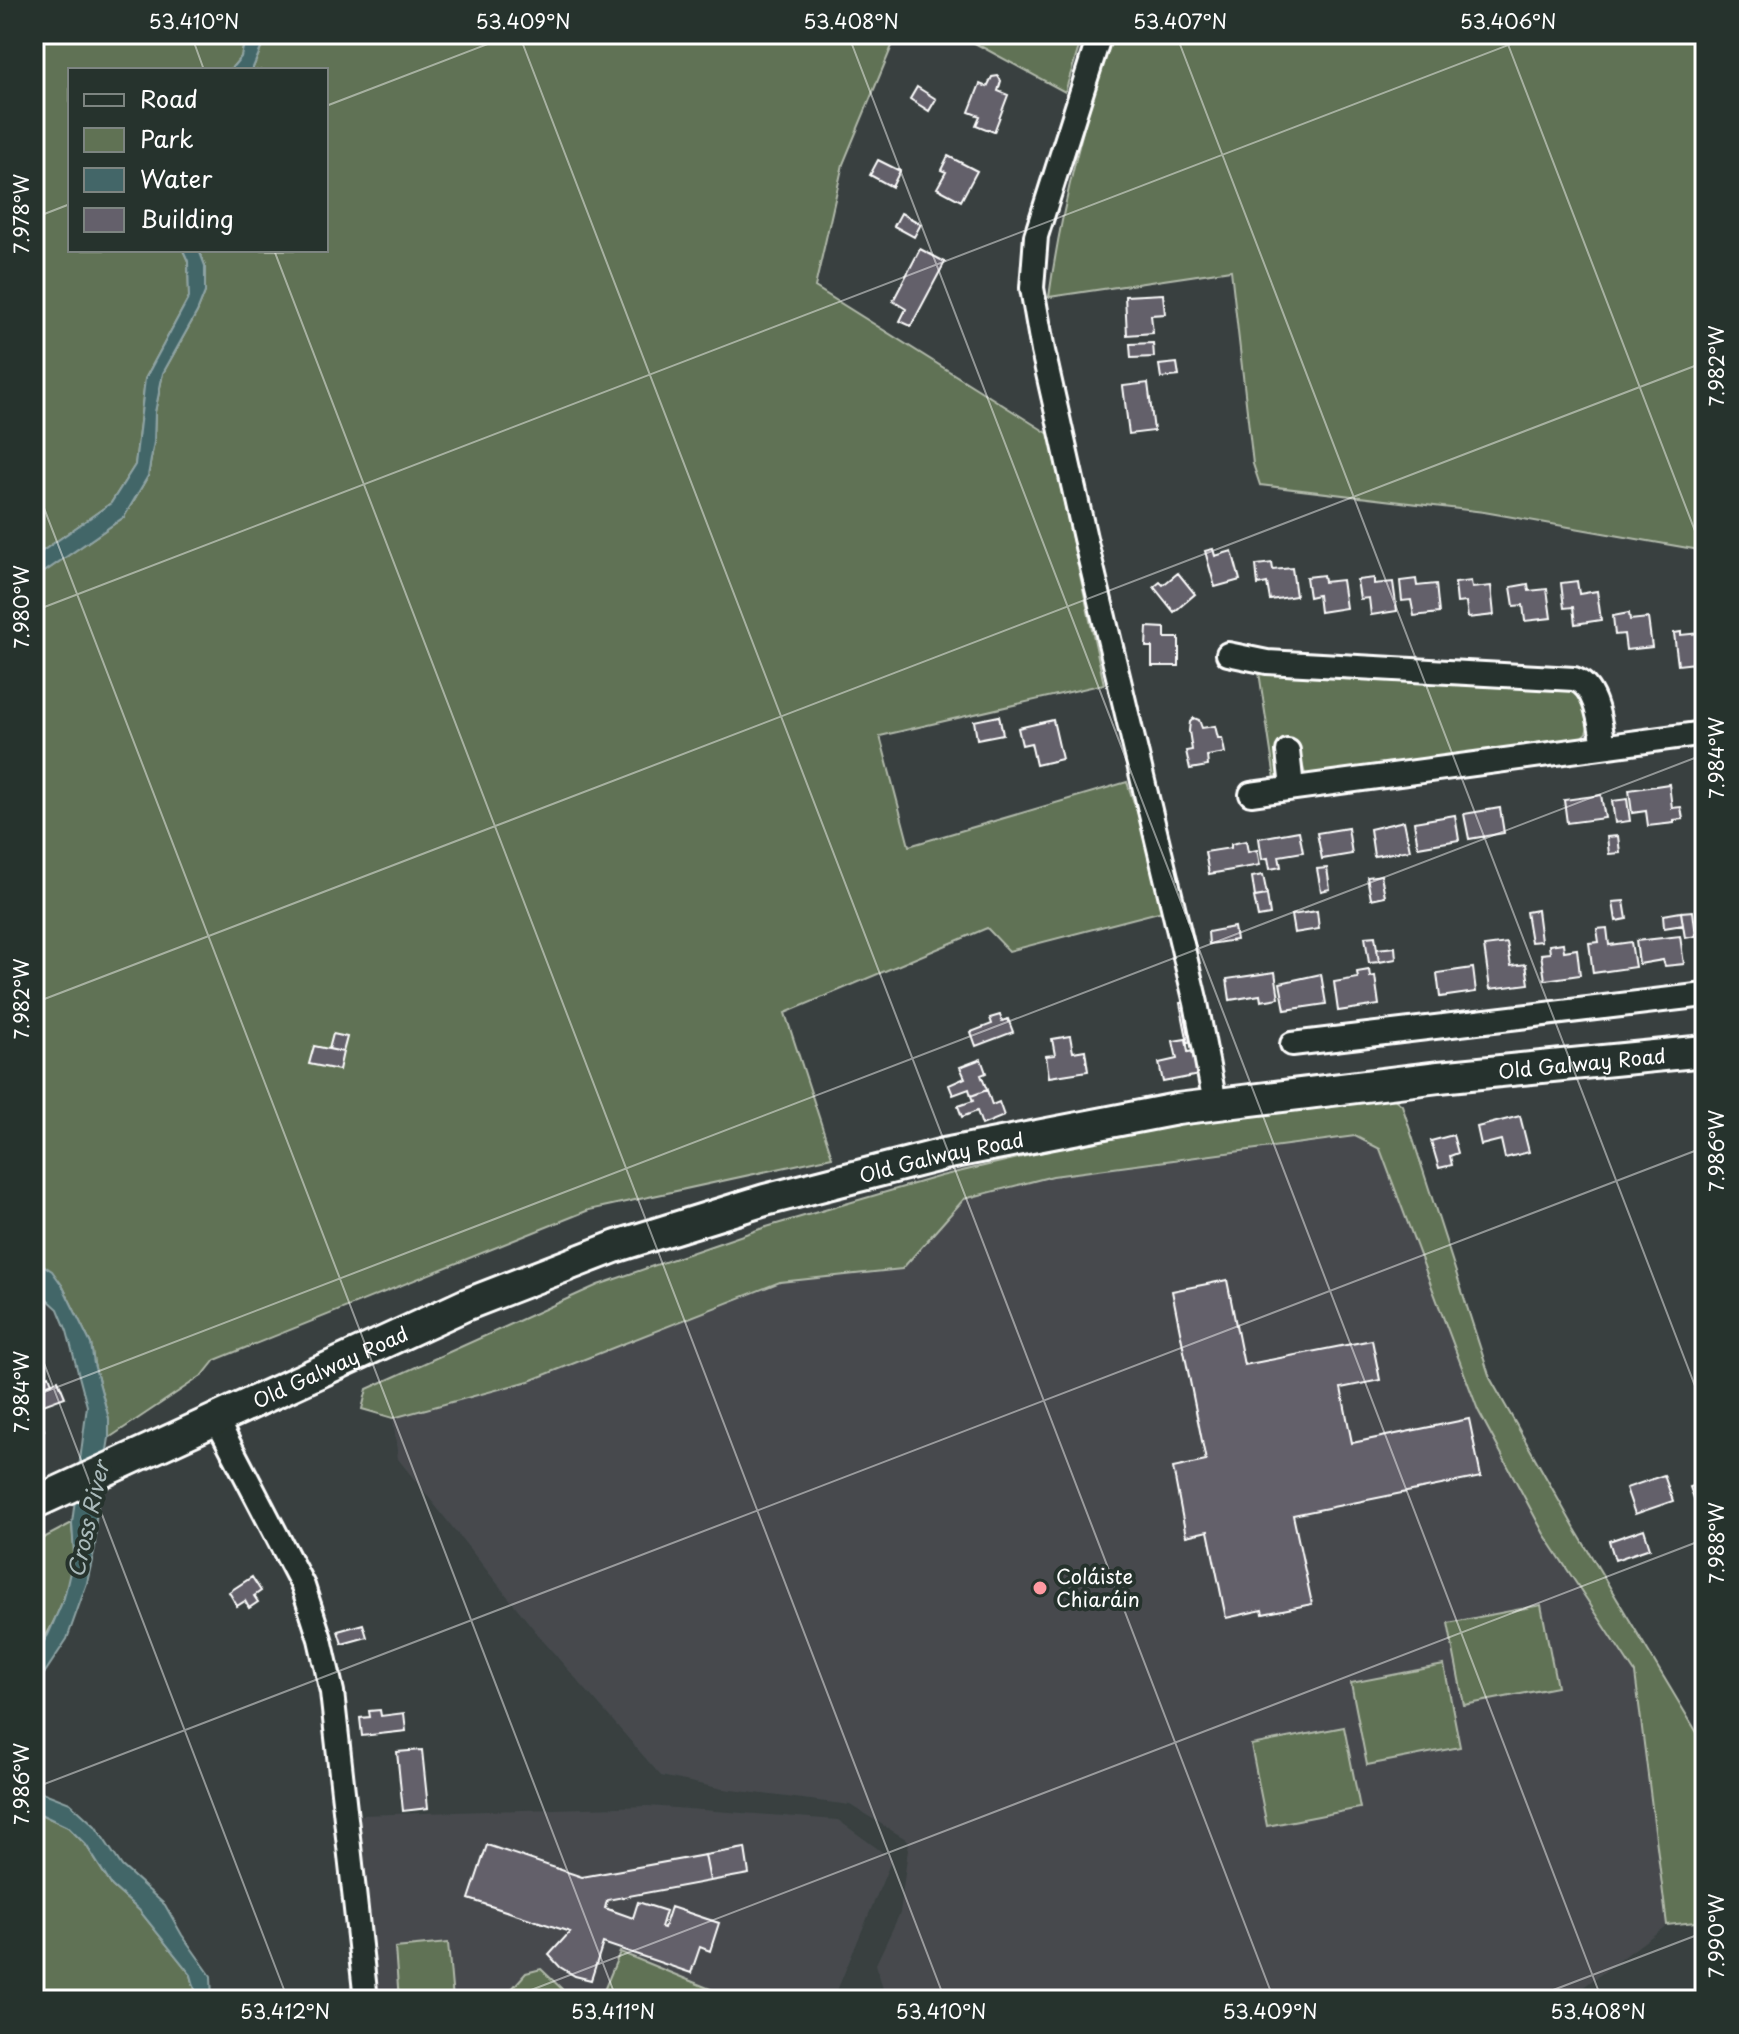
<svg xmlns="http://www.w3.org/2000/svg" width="1739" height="2034" font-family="'Playpen Sans',sans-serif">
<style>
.built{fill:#464a4d}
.green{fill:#607254;stroke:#b0b8aa;stroke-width:2}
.water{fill:#436668;stroke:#8ea3a4;stroke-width:2}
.building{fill:#64606b;stroke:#fff;stroke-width:2}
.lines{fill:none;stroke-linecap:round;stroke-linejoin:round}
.minor-casing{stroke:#fff;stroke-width:28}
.secondary-casing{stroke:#fff;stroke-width:36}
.minor{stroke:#26332d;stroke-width:22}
.secondary{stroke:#26332d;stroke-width:30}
.ticks{fill:none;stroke:#fff;stroke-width:2;stroke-opacity:0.45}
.poi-dot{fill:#ff9aa2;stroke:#26332d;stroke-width:3}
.labels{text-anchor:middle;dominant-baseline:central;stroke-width:8;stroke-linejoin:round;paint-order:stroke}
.street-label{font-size:20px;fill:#fff;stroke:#26332d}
.poi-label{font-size:20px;fill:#fff;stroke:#26332d;text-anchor:start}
.water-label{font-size:22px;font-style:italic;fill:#aababb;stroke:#26332d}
.neatline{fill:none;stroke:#fff;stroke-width:3}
.ticks-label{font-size:20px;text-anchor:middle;fill:#fff}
</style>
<rect width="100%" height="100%" fill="#394040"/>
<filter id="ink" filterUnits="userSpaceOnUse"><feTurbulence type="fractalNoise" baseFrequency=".0125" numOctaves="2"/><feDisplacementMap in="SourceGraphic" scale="16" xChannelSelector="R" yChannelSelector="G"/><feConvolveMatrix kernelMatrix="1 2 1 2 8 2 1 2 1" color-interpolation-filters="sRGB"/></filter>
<g filter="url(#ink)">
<!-- built -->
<path class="built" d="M 1355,1136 L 1380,1149 L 1478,1410 L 1544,1534 L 1635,1673 L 1667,1925 L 1566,2000 L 886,2000 L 876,1964 L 900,1913 L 909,1841 L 850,1805 L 723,1789 L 661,1776 L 544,1642 L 398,1459 L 393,1418 L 529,1381 L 780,1282 L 902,1269 L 964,1199 L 1053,1176 Z
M 648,1806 L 838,1820 L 892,1859 L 833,2000 L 377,2000 L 360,1815 Z"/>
<!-- green -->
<path class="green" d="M 34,34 L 246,34 L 241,57 L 230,70 L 70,70 L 70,250 L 183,250 L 188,261 L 189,297 L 145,379 L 135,465 L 111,503 L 34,557 Z
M 267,34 L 897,34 L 843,164 L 815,287 L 1049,434 L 1104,684 L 880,736 L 909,846 L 1127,782 L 1170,909 L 1009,951 L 987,928 L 785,1013 L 832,1157 L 589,1210 L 215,1360 L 203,1375 L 109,1438 L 109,1419 L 94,1364 L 91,1344 L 62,1285 L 34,1259 L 34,579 L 124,517 L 148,476 L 154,442 L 155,412 L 163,373 L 197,312 L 205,292 L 205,266 L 199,250 L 326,250 L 326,70 L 252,70 Z
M 958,34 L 1083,34 L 1065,92 Z
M 1111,34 L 1705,34 L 1705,551 L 1484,512 L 1260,485 L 1253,464 L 1231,270 L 1049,297 C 1061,208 1084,120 1111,34 Z
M 1259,672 L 1562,687 L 1580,691 L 1585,697 L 1589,724 L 1586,733 L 1573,745 L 1315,780 L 1305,774 L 1299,752 L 1283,753 L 1282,777 L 1275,779 Z
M 1388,1094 L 1402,1105 L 1490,1378 L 1575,1529 L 1705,1746 L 1705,1921 L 1667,1925 L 1635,1673 L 1544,1534 L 1478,1410 L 1380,1149 L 1355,1136 L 1053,1176 L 964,1199 L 902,1269 L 780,1282 L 529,1381 L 393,1418 L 362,1409 L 367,1389 L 598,1285 L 763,1228 L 941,1176 L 1116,1135 Z
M 72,1523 C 72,1533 75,1545 74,1555 C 71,1591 53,1626 34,1656 L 34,1543 Z
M 1541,1605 L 1557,1687 L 1464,1705 L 1448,1623 Z
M 1444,1665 L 1460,1747 L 1367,1765 L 1351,1683 Z
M 1344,1727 L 1360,1808 L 1267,1826 L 1251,1745 Z
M 34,1811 L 68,1827 L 86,1845 L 112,1886 L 139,1910 L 191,1975 L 198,2000 L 34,2000 Z
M 448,1943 L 453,2000 L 399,2000 L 395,1948 Z
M 620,1952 L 737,2000 L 600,2000 Z
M 541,1969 L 562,1989 L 564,2000 L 502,2000 L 526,1973 Z"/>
<!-- water -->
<path class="water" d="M 246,34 L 267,34 L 252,70 L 230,70 L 241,57 Z
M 183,250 L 199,250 L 205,266 L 205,292 L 197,312 L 163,373 L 155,412 L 154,442 L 148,476 L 124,517 L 34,579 L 34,557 L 111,503 L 135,465 L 145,379 L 189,297 L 188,261 Z
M 34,1259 L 52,1271 L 62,1285 L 91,1344 L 94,1364 L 109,1419 L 109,1438 L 96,1518 L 95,1547 L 87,1583 L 67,1639 L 34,1689 L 34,1656 L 48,1635 L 64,1598 L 74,1555 L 72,1523 L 87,1406 L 67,1331 L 58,1309 L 34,1287 Z
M 34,1789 L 70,1803 L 95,1826 L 122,1866 L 165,1905 L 182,1935 L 211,1976 L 212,2000 L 198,2000 L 191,1975 L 139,1910 L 112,1886 L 86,1845 L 68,1827 L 34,1811 Z"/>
<!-- building -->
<path class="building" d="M 998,76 L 1001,81 L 998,91 L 1008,95 L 994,132 L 976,125 L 980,116 L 969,112 L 980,84 L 987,87 L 992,77 Z
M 917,87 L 936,99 L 929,111 L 910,99 Z
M 948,156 L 977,171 L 961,201 L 937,188 L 946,172 L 941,170 Z
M 878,160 L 900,171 L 892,187 L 870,175 Z
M 901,213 L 921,224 L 914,237 L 894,226 Z
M 920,249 L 945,262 L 911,326 L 900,321 L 906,309 L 893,301 Z
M 1163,294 L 1165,314 L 1151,315 L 1153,333 L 1127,335 L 1125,296 Z
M 1153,343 L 1154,357 L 1131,358 L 1130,344 Z
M 1177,363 L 1179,376 L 1161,378 L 1159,365 Z
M 1148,383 L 1154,431 L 1129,434 L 1123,386 Z
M 1213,549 L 1215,556 L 1232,551 L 1240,580 L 1215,587 L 1205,551 Z
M 1272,563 L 1273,570 L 1292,568 L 1296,596 L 1270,600 L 1267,583 L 1258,585 L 1256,565 Z
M 1178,573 L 1195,594 L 1174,612 L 1154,587 L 1160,582 L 1163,585 Z
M 1323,575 L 1324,582 L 1342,580 L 1346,608 L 1320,612 L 1318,595 L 1309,597 L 1306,577 Z
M 1374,578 L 1374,584 L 1393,582 L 1397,611 L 1371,615 L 1369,598 L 1360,599 L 1357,580 Z
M 1416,579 L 1417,586 L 1436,584 L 1439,613 L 1414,616 L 1411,600 L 1402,601 L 1400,581 Z
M 1471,581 L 1472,588 L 1491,586 L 1494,615 L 1468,618 L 1466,602 L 1457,603 L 1455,583 Z
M 1577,581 L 1579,594 L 1597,591 L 1601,620 L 1575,624 L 1573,607 L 1564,608 L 1561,583 Z
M 1528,584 L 1529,591 L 1547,589 L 1551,618 L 1525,621 L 1523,605 L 1514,606 L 1511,587 Z
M 1629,613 L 1630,620 L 1648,618 L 1652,647 L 1626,650 L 1624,634 L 1615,635 L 1613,616 Z
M 1147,627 L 1165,628 L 1165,638 L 1179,638 L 1179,666 L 1152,666 L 1152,647 L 1146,647 Z
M 1681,632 L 1681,635 L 1700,633 L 1704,662 L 1678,665 L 1674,633 Z
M 999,716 L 1003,734 L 977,739 L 974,721 Z
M 1194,718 L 1199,720 L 1202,728 L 1215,726 L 1218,738 L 1222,738 L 1225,753 L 1207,756 L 1208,766 L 1190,769 L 1186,751 L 1192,750 L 1189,731 L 1190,722 Z
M 1053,720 L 1062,759 L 1036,765 L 1031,743 L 1022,745 L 1018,728 Z
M 1669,784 L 1672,808 L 1681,807 L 1683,819 L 1674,820 L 1674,823 L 1648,826 L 1646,811 L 1632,813 L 1629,790 Z
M 1601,795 L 1605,818 L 1567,823 L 1564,800 Z
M 1627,799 L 1630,821 L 1615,823 L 1612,801 Z
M 1500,808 L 1504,833 L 1469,839 L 1464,814 Z
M 1455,815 L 1459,840 L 1418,847 L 1414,822 Z
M 1404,821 L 1410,850 L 1374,856 L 1370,829 Z
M 1348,828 L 1352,854 L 1322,859 L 1317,833 Z
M 1299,831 L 1303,852 L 1279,856 L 1281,867 L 1270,869 L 1268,858 L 1262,859 L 1259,838 Z
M 1618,836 L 1620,853 L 1609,854 L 1607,837 Z
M 1246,841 L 1248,852 L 1257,850 L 1260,865 L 1209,874 L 1205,852 L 1231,848 L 1231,844 Z
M 1327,868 L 1330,889 L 1321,891 L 1317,869 Z
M 1263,875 L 1267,895 L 1255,897 L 1252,877 Z
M 1381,875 L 1385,896 L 1371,899 L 1367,877 Z
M 1267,895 L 1270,915 L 1258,917 L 1254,897 Z
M 1624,901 L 1627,919 L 1616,921 L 1613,902 Z
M 1537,910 L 1541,941 L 1531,942 L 1526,912 Z
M 1317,911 L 1319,929 L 1294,933 L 1291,915 Z
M 1693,911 L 1696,936 L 1685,938 L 1681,912 Z
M 1681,912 L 1683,925 L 1664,928 L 1663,915 Z
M 1234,927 L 1236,940 L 1209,944 L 1208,932 Z
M 1607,928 L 1609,945 L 1631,942 L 1635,967 L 1593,973 L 1589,943 L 1599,942 L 1597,929 Z
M 1375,936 L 1379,962 L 1369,963 L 1365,937 Z
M 1680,936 L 1684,964 L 1665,966 L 1663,960 L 1639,964 L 1636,941 Z
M 1507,943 L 1511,966 L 1526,964 L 1529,984 L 1490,989 L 1484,946 Z
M 1563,943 L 1564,951 L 1577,949 L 1580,975 L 1545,980 L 1541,954 L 1550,953 L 1549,945 Z
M 1395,947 L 1396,959 L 1379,962 L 1377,949 Z
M 1473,968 L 1476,992 L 1440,997 L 1437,973 Z
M 1369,970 L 1370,977 L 1375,976 L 1379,1005 L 1338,1011 L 1334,982 L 1358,978 L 1357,972 Z
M 1275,972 L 1279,998 L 1261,1001 L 1260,995 L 1230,1000 L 1227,979 Z
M 1321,974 L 1326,1004 L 1285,1010 L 1280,983 Z
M 1191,1001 L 1199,1041 L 1188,1043 L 1180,1003 Z
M 1000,1015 L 1002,1021 L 1008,1019 L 1013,1032 L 976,1046 L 971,1032 L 992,1024 L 990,1018 Z
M 333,1034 L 347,1037 L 343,1052 L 329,1049 Z
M 1070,1036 L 1073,1052 L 1085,1050 L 1088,1071 L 1049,1077 L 1046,1056 L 1055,1055 L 1052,1039 Z
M 1186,1039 L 1188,1052 L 1199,1050 L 1204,1074 L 1163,1082 L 1159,1063 L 1177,1059 L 1173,1041 Z
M 314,1046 L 343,1052 L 339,1070 L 309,1064 Z
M 981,1059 L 986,1073 L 981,1075 L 987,1090 L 971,1096 L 969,1089 L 953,1095 L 949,1085 L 965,1078 L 960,1067 Z
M 987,1090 L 992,1105 L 999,1102 L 1004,1116 L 982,1125 L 977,1111 L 962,1117 L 958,1106 L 973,1101 L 971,1096 Z
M 1520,1116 L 1529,1152 L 1505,1158 L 1501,1140 L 1481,1145 L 1477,1127 Z
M 1453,1135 L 1458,1153 L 1450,1156 L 1452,1165 L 1439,1168 L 1431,1141 Z
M 1227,1280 L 1244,1365 L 1372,1340 L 1380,1380 L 1341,1388 L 1352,1443 L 1469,1419 L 1481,1477 L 1293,1515 L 1312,1604 L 1263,1614 L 1262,1610 L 1226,1618 L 1208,1531 L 1186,1536 L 1173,1468 L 1206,1461 L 1172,1291 Z
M 49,1375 L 52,1383 L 34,1389 L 34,1381 Z
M 58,1380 L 65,1397 L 38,1407 L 34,1389 Z
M 34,1407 L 44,1430 L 34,1434 Z
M 1664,1475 L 1673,1501 L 1635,1514 L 1626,1488 Z
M 1705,1482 L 1705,1494 L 1694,1498 L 1690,1487 Z
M 1644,1529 L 1650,1548 L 1615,1560 L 1609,1541 Z
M 252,1577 L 261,1591 L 254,1596 L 258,1602 L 249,1608 L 245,1601 L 237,1606 L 229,1592 Z
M 363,1624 L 367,1637 L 342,1644 L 338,1631 Z
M 380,1710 L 381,1716 L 404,1713 L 406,1731 L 362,1736 L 360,1718 L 370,1717 L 369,1711 Z
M 422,1750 L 428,1808 L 403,1811 L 397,1752 Z
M 487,1845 L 582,1877 L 705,1855 L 710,1881 L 607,1900 L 605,1908 L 633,1918 L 638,1902 L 666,1911 L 661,1927 L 664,1928 L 671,1907 L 719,1923 L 710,1951 L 700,1947 L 691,1973 L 603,1943 L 591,1980 L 575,1976 L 560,1967 L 549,1955 L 570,1932 L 469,1899 Z
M 745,1848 L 749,1874 L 710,1881 L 705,1855 Z"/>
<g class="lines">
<defs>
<path id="minor" d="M 1100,34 L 1036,236 L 1032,288 L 1043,351 L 1085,538 L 1196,1003 L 1215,1103
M 1228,654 L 1267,662 L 1574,679 C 1597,686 1600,725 1604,746
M 1288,751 L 1292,788
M 1251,794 L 1705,733
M 1292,1044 L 1705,995
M 216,1419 L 303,1586 L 320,1639 L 332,1692 L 366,2000"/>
<g id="secondary">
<path id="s1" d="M 34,1503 L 465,1305 L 617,1246 L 765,1200 L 944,1154 L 1177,1109 L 1439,1077 L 1705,1051"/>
</g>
</defs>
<!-- minor casing -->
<use href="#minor" class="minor-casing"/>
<!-- secondary casing -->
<use href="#secondary" class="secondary-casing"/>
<!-- minor -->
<use href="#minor" class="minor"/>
<!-- secondary -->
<use href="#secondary" class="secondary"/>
</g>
</g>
<!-- ticks -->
<path class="ticks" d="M 191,34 L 204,70M 519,34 L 1274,2000M 848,34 L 1602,2000M 1176,34 L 1705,1412M 1504,34 L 1705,557M 326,106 L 514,34M 34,218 L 70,204M 274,250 L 945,2000M 34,482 L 617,2000M 34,611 L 1537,34M 34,1003 L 1705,362M 34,1337 L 288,2000M 34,1396 L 1705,754M 34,1788 L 1705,1147M 505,2000 L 1705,1539M 1527,2000 L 1705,1932"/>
<!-- markers -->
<circle class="poi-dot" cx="1040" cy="1588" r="8"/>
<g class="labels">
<!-- street labels -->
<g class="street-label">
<text stroke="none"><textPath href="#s1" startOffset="1622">Old Galway Road</textPath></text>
<text stroke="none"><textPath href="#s1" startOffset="974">Old Galway Road</textPath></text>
<text stroke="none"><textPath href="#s1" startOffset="326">Old Galway Road</textPath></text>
</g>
<!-- poi labels -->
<g class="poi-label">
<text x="1056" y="1576">Coláiste<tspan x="1056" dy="23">Chiaráin</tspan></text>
</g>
<!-- water labels -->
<g class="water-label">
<text transform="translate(87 1519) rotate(-77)">Cross River</text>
</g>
</g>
<!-- margin -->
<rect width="1739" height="2034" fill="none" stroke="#26332d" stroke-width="88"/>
<!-- legend -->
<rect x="68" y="68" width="260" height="184" fill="#26332d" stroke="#7d8581" stroke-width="2"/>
<rect x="84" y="94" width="40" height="12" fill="#26332d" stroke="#7d8581" stroke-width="2"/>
<text x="140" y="108" font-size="24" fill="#ffffff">Road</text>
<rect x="84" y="128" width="40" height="24" fill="#607254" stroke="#7d8581" stroke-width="2"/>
<text x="140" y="148" font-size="24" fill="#ffffff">Park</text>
<rect x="84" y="168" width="40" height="24" fill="#436668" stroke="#7d8581" stroke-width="2"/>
<text x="140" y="188" font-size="24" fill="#ffffff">Water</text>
<rect x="84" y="208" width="40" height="24" fill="#64606b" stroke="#7d8581" stroke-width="2"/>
<text x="140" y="228" font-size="24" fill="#ffffff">Building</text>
<rect x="44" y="44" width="1651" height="1946" class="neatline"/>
<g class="ticks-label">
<text x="194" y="29">53.410°N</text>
<text x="523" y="29">53.409°N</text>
<text x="851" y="29">53.408°N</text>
<text x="1180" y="29">53.407°N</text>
<text x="1508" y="29">53.406°N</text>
<text transform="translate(22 214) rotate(-90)" y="7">7.978°W</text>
<text transform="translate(1717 366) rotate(-90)" y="7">7.982°W</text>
<text transform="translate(22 607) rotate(-90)" y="7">7.980°W</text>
<text transform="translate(1717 758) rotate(-90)" y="7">7.984°W</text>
<text transform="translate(22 999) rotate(-90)" y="7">7.982°W</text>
<text transform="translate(1717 1151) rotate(-90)" y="7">7.986°W</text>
<text transform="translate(22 1392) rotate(-90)" y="7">7.984°W</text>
<text transform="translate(1717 1543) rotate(-90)" y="7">7.988°W</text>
<text transform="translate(22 1784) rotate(-90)" y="7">7.986°W</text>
<text transform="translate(1717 1936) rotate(-90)" y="7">7.990°W</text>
<text x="285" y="2019">53.412°N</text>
<text x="613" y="2019">53.411°N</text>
<text x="941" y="2019">53.410°N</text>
<text x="1270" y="2019">53.409°N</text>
<text x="1598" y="2019">53.408°N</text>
</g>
</svg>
